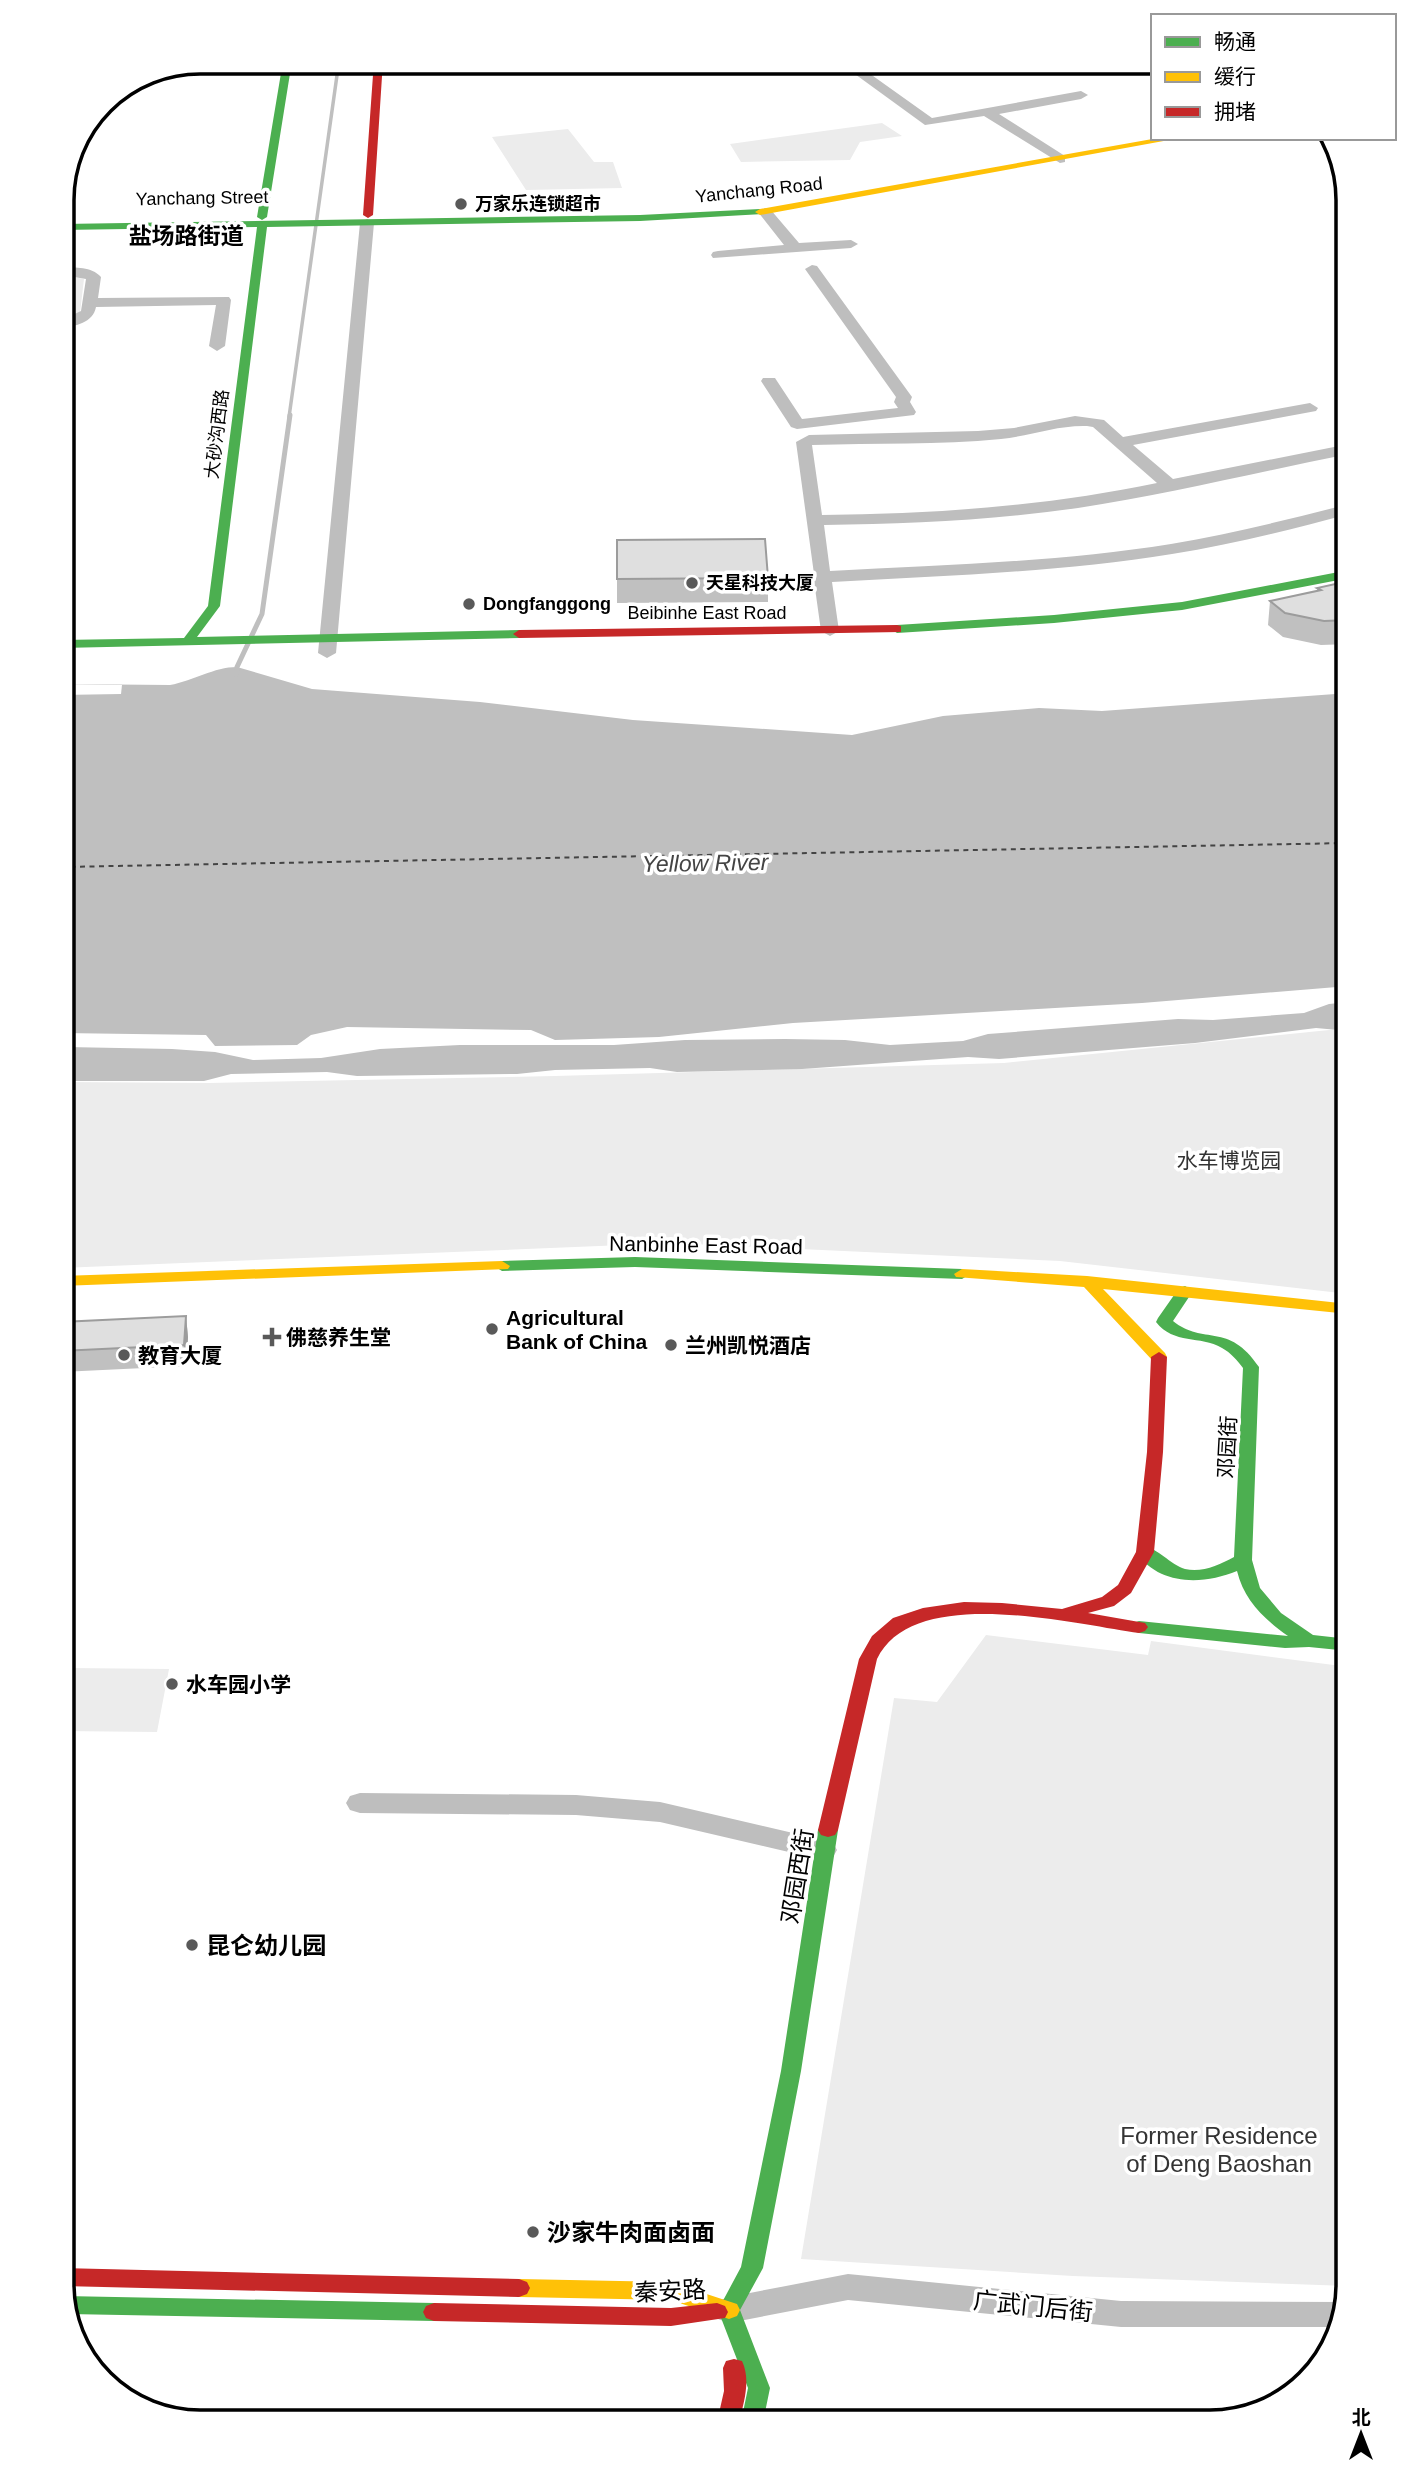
<svg xmlns="http://www.w3.org/2000/svg" width="1410" height="2483" font-family="Helvetica,'Noto Sans SC',sans-serif">
<style>
.green{fill:#ececec}
.water{fill:#bfbfbf}
.pier{fill:#fff}
.lines{fill:none;stroke-linecap:round;stroke-linejoin:round}
.stream-far1{stroke:#bfbfbf;stroke-width:3.5}
.stream{stroke:#bfbfbf;stroke-width:5}
.ferry{stroke:#444;stroke-width:2;stroke-dasharray:5 4.5;stroke-linecap:butt}
.street{fill:#bebebe;fill-rule:evenodd}
.fast{fill:#4caf50;fill-rule:evenodd}
.slow{fill:#ffc107;fill-rule:evenodd}
.jam{fill:#c62828;fill-rule:evenodd}
.wall{fill:#c0c0c0}
.shaded-wall{fill:#9c9c9c}
.building{fill:#dfdfdf;stroke:#9c9c9c;stroke-width:2}
.poi-dot{fill:#595959;stroke:#fff;stroke-width:2.5}
.labels{text-anchor:middle;dominant-baseline:central;stroke-width:7;stroke-linejoin:round;paint-order:stroke}
.far-street-label{font-size:18px;fill:#000;stroke:#fff}
.far-poi-label{font-size:18px;font-weight:bold;fill:#000;stroke:#fff;text-anchor:start}
.park-label{font-size:21px;fill:#333;stroke:#fff}
.street-label{font-size:21px;fill:#000;stroke:#fff}
.poi-label{font-size:21px;font-weight:bold;fill:#000;stroke:#fff;text-anchor:start}
.far-district-label{font-size:23px;font-weight:bold;fill:#000;stroke:#fff}
.water-label{font-size:23px;font-style:italic;fill:#444;stroke:#fff}
.near-street-label{font-size:24px;fill:#000;stroke:#fff}
.near-poi-label{font-size:24px;font-weight:bold;fill:#000;stroke:#fff;text-anchor:start}
.near-park-label{font-size:24px;fill:#333;stroke:#fff}
.rim{fill:none;stroke:#000;stroke-width:3.5}
</style>
<rect width="100%" height="100%" fill="#fff"/>
<!-- green -->
<path class="green" d="M 882,123 L 902,136 L 860,142 L 850,160 L 741,162 L 730,144 Z
M 568,129 L 594,162 L 613,162 L 622,188 L 526,190 L 492,137 Z
M 62,275 L 84,279 L 80,313 L 62,320 Z
M 1349,1028 L 1349,1294 L 1060,1261 L 672,1243 L 61,1268 L 61,1082 L 209,1083 L 555,1076 L 1004,1063 Z
M 986,1635 L 1148,1655 L 1151,1641 L 1349,1667 L 1348,2286 L 1073,2276 L 801,2259 L 894,1698 L 937,1702 Z
M 70,1668 L 169,1669 L 157,1732 L 61,1731 L 61,1705 Z"/>
<!-- water -->
<path class="water" d="M 237,667 L 312,689 L 480,702 L 633,720 L 852,735 L 943,716 L 1039,708 L 1102,711 L 1349,693 L 1349,986 L 1142,1003 L 793,1023 L 659,1037 L 555,1040 L 531,1030 L 347,1027 L 311,1035 L 297,1045 L 215,1046 L 206,1035 L 61,1033 L 61,684 L 170,685 C 193,681 214,667 237,667 Z
M 1349,1002 L 1349,1031 L 1316,1028 L 1195,1043 L 999,1059 L 968,1057 L 802,1069 L 677,1072 L 650,1068 L 555,1070 L 517,1074 L 357,1076 L 327,1072 L 231,1074 L 204,1081 L 61,1081 L 61,1048 L 66,1047 L 172,1049 L 215,1052 L 253,1060 L 321,1058 L 380,1049 L 460,1045 L 614,1045 L 685,1040 L 785,1039 L 845,1040 L 890,1045 L 963,1041 L 988,1034 L 1178,1019 L 1213,1020 L 1304,1013 L 1329,1004 Z"/>
<!-- pier -->
<path class="pier" d="M 61,684 L 122,685 L 121,694 L 61,695 Z"/>
<g class="lines">
<!-- stream-far1 -->
<path class="stream-far1" d="M 289,417 L 339,61"/>
<!-- stream -->
<path class="stream" d="M 236,675 L 237,667 L 262,614 L 290,415"/>
<!-- ferry -->
<path class="ferry" d="M 61,867 L 1349,843"/>
<!-- street -->
<path class="street" d="M 837,61 L 852,61 L 932,118 L 1081,91 L 1088,95 L 1081,99 L 999,114 L 1065,156 L 1065,162 L 1060,163 L 984,116 L 925,125 Z
M 765,208 L 770,209 L 799,243 L 851,240 L 858,244 L 851,248 L 713,258 L 711,255 L 713,252 L 718,251 L 784,245 L 758,212 Z
M 367,219 L 374,223 L 336,653 L 327,658 L 318,653 L 360,223 Z
M 812,265 L 817,266 L 912,397 L 910,402 L 916,412 L 914,415 L 797,429 L 791,427 L 761,381 L 763,378 L 775,378 L 802,419 L 898,408 L 894,402 L 896,397 L 805,269 Z
M 62,267 C 76,268 91,266 101,277 L 98,298 L 229,297 L 231,300 L 225,346 L 217,351 L 209,346 L 216,305 L 96,307 C 93,323 75,326 62,328 L 62,320 L 81,311 L 86,279 L 62,275 Z
M 1310,403 L 1318,408 L 1316,411 L 1133,445 L 1173,479 L 1349,444 L 1349,454 C 1259,472 1169,494 1078,508 C 994,520 909,524 824,525 L 830,571 C 944,565 1059,562 1171,544 C 1231,534 1290,519 1349,504 L 1349,514 C 1290,530 1232,544 1172,554 C 1060,572 945,576 832,582 L 839,631 L 830,636 L 821,631 L 814,581 L 811,577 L 814,574 L 796,442 L 809,435 L 978,431 L 1014,428 L 1075,416 L 1104,420 L 1123,437 ZM 1087,426 L 1093,427 L 1157,483 C 1047,506 935,514 822,515 L 812,445 C 875,443 939,445 1001,439 C 1030,436 1057,425 1087,426 Z
M 360,1793 L 576,1795 L 660,1802 L 823,1840 L 833,1843 L 837,1850 L 833,1857 L 823,1860 L 660,1822 L 576,1815 L 360,1813 L 350,1810 L 346,1803 L 350,1796 Z
M 848,2274 L 1121,2301 L 1343,2302 L 1335,2327 L 1121,2327 L 848,2300 L 729,2323 L 718,2319 L 713,2310 L 718,2301 L 729,2297 Z"/>
<!-- fast -->
<path class="fast" d="M 283,61 L 292,61 L 267,217 L 262,220 L 257,217 Z
M 760,209 L 763,210 L 763,214 L 640,221 L 267,227 L 220,606 L 197,637 L 519,630 L 525,634 L 519,638 L 61,648 L 61,640 L 184,638 L 208,606 L 257,227 L 62,230 L 62,224 L 640,215 Z
M 1349,570 L 1349,578 L 1182,610 L 1054,623 L 897,633 L 891,629 L 897,625 L 1054,615 L 1182,602 Z
M 635,1257 L 962,1269 L 970,1274 L 962,1279 L 635,1267 L 502,1271 L 494,1266 L 502,1261 Z
M 1185,1286 L 1193,1291 L 1173,1321 C 1204,1346 1228,1321 1259,1367 L 1252,1560 L 1260,1588 L 1281,1613 L 1313,1635 L 1349,1639 L 1349,1651 L 1309,1647 L 1285,1648 L 1139,1633 L 1133,1631 L 1130,1627 L 1133,1623 L 1139,1621 L 1288,1636 C 1264,1619 1244,1600 1237,1571 C 1203,1585 1159,1586 1136,1552 L 1139,1548 C 1155,1543 1168,1564 1185,1569 C 1202,1573 1219,1565 1234,1557 L 1243,1368 C 1237,1360 1231,1353 1222,1348 C 1200,1335 1174,1345 1156,1322 L 1158,1318 L 1179,1288 Z
M 828,1823 L 835,1825 L 838,1830 L 801,2071 L 763,2268 L 740,2310 L 770,2388 L 763,2422 L 741,2422 L 748,2388 L 718,2310 L 741,2267 L 781,2071 L 818,1830 L 821,1825 Z
M 64,2296 L 434,2303 L 442,2306 L 445,2312 L 442,2318 L 434,2321 L 68,2314 Z"/>
<!-- slow -->
<path class="slow" d="M 1158,138 L 1180,138 L 760,215 L 755,212 L 760,209 Z
M 502,1261 L 510,1266 L 508,1269 L 61,1286 L 61,1276 Z
M 962,1269 L 1087,1276 L 1349,1304 L 1349,1314 L 1103,1289 L 1165,1353 L 1167,1357 L 1159,1362 L 1153,1361 L 1084,1287 L 956,1277 L 954,1274 Z
M 519,2279 L 670,2282 L 737,2304 L 740,2310 L 737,2316 L 729,2319 L 670,2300 L 519,2297 L 511,2294 L 508,2288 L 511,2282 Z"/>
<!-- jam -->
<path class="jam" d="M 374,61 L 383,61 L 373,215 L 368,218 L 363,215 Z
M 897,625 L 901,626 L 901,632 L 519,638 L 513,634 L 519,630 Z
M 1159,1352 L 1167,1357 L 1163,1452 L 1154,1552 L 1131,1593 L 1114,1606 L 1088,1613 L 1145,1623 L 1148,1627 L 1145,1631 L 1139,1633 C 1073,1624 913,1583 877,1659 L 838,1830 L 835,1835 L 828,1837 L 821,1835 L 818,1830 L 859,1659 L 872,1636 L 893,1618 L 923,1608 L 964,1602 L 1002,1603 L 1062,1609 L 1102,1597 L 1118,1585 L 1136,1552 L 1147,1452 L 1151,1357 Z
M 61,2268 L 519,2279 L 527,2282 L 530,2288 L 527,2294 L 519,2297 L 62,2286 Z
M 434,2303 L 671,2308 L 717,2303 L 725,2306 L 728,2312 L 725,2318 L 671,2326 L 434,2321 L 426,2318 L 423,2312 L 426,2306 Z
M 734,2359 L 742,2361 C 751,2380 744,2402 739,2422 L 717,2422 L 724,2391 L 723,2368 L 726,2361 Z"/>
</g>
<!-- wall -->
<path class="wall" d="M 617,540 L 768,578 L 768,602 L 617,603 Z
M 1349,581 L 1349,644 L 1321,645 L 1283,637 L 1268,625 L 1270,601 L 1317,591 L 1317,588 Z
M 186,1316 L 188,1337 L 186,1366 L 61,1372 L 61,1322 Z"/>
<!-- shaded-wall -->
<path class="shaded-wall" d="M 186,1316 L 188,1337 L 186,1366 L 184,1345 Z"/>
<!-- building -->
<path class="building" d="M 765,539 L 768,578 L 617,579 L 617,540 Z
M 1349,581 L 1349,620 L 1324,621 L 1285,613 L 1270,601 L 1321,590 L 1317,588 Z
M 186,1316 L 184,1345 L 61,1351 L 61,1322 Z"/>
<!-- markers -->
<g class="poi-dot">
<circle cx="461" cy="204" r="7"/>
<circle cx="692" cy="583" r="7"/>
<circle cx="469" cy="604" r="7"/>
<circle cx="492" cy="1329" r="7"/>
<path d="M268.5 1326.5h7v7h7v7h-7v7h-7v-7h-7v-7h7z"/>
<circle cx="671" cy="1345" r="7"/>
<circle cx="124" cy="1355" r="7"/>
<circle cx="172" cy="1684" r="7"/>
<circle cx="192" cy="1945" r="7"/>
<circle cx="533" cy="2232" r="7"/>
</g>
<g class="labels">
<!-- far-street labels -->
<g class="far-street-label">
<text transform="translate(759 190) rotate(-6)">Yanchang Road</text>
<text transform="translate(202 198) rotate(-1)">Yanchang Street</text>
<text transform="translate(217 434) rotate(-83)">大砂沟西路</text>
<text x="707" y="613">Beibinhe East Road</text>
</g>
<!-- far-poi labels -->
<g class="far-poi-label">
<text x="475" y="204">万家乐连锁超市</text>
<text x="706" y="583">天星科技大厦</text>
<text x="483" y="604">Dongfanggong</text>
</g>
<!-- park labels -->
<g class="park-label">
<text x="1229" y="1160">水车博览园</text>
</g>
<!-- street labels -->
<g class="street-label">
<text transform="translate(706 1245) rotate(1)">Nanbinhe East Road</text>
<text transform="translate(1227 1447) rotate(-87)">邓园街</text>
</g>
<!-- poi labels -->
<g class="poi-label">
<text x="506" y="1317">Agricultural<tspan x="506" dy="24">Bank of China</tspan></text>
<text x="286" y="1337">佛慈养生堂</text>
<text x="685" y="1345">兰州凯悦酒店</text>
<text x="138" y="1355">教育大厦</text>
<text x="186" y="1684">水车园小学</text>
</g>
<!-- far-district labels -->
<g class="far-district-label">
<text x="186" y="236">盐场路街道</text>
</g>
<!-- water labels -->
<g class="water-label">
<text transform="translate(705 863) rotate(-1)">Yellow River</text>
</g>
<!-- near-street labels -->
<g class="near-street-label">
<text transform="translate(797 1876) rotate(-81)">邓园西街</text>
<text transform="translate(670 2291) rotate(-3)">秦安路</text>
<text transform="translate(1033 2306) rotate(6)">广武门后街</text>
</g>
<!-- near-poi labels -->
<g class="near-poi-label">
<text x="206" y="1945">昆仑幼儿园</text>
<text x="547" y="2232">沙家牛肉面卤面</text>
</g>
<!-- near-park labels -->
<g class="near-park-label">
<text x="1219" y="2135">Former Residence<tspan x="1219" dy="28">of Deng Baoshan</tspan></text>
</g>
</g>
<!-- crop -->
<path d="M0 0H1410V2483H0ZM200 74H1210A126 126 0 0 1 1336 200V2284A126 126 0 0 1 1210 2410H200A126 126 0 0 1 74 2284V200A126 126 0 0 1 200 74Z" fill="#fff" fill-rule="evenodd"/>
<path class="rim" d="M200 74H1210A126 126 0 0 1 1336 200V2284A126 126 0 0 1 1210 2410H200A126 126 0 0 1 74 2284V200A126 126 0 0 1 200 74Z"/>
<!-- legend -->
<rect x="1151" y="14" width="245" height="126" fill="#ffffff" stroke="#999999" stroke-width="2"/>
<rect x="1165" y="37" width="35" height="10" fill="#4caf50" stroke="#999999" stroke-width="2"/>
<text x="1214" y="49" font-size="21" fill="#000000">畅通</text>
<rect x="1165" y="72" width="35" height="10" fill="#ffc107" stroke="#999999" stroke-width="2"/>
<text x="1214" y="84" font-size="21" fill="#000000">缓行</text>
<rect x="1165" y="107" width="35" height="10" fill="#c62828" stroke="#999999" stroke-width="2"/>
<text x="1214" y="119" font-size="21" fill="#000000">拥堵</text>
<!-- north arrow -->
<g transform="translate(1361 2434)" stroke="#ffffff" stroke-width="5" paint-order="stroke">
<path d="M0-5L12 26L0 18L-12 26Z" fill="#000000"/>
<text y="-10" font-size="19" font-weight="bold" text-anchor="middle" fill="#000000">北</text>
</g>
</svg>
